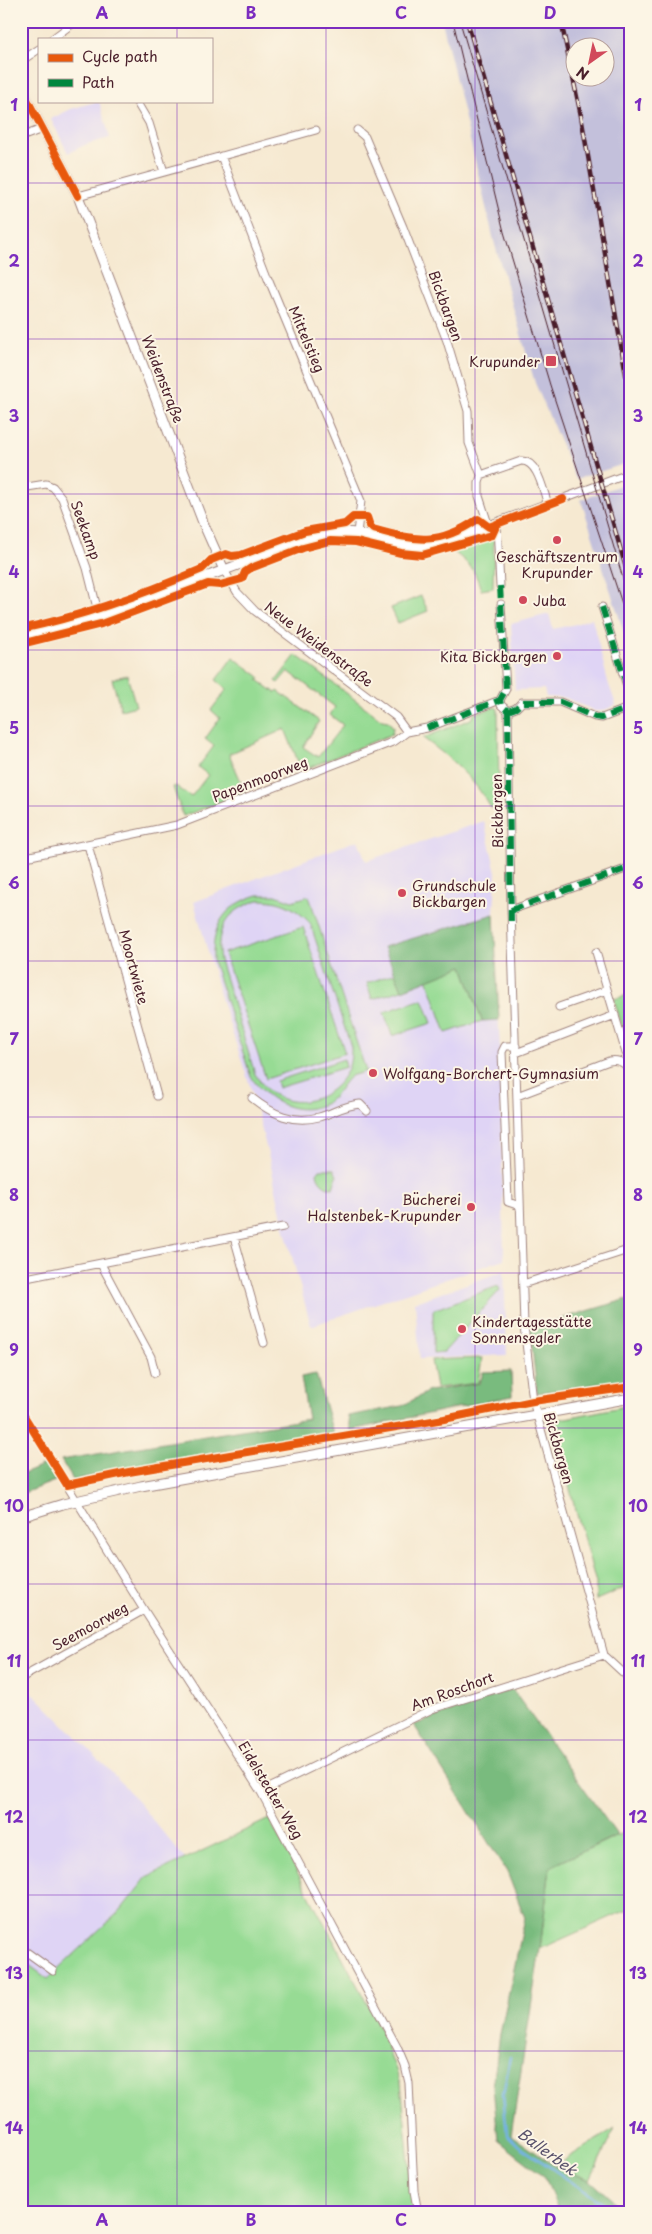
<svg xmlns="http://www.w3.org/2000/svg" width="652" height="2234" font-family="'Playpen Sans',sans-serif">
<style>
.built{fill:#dfd4f5}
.industrial{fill:#c3c0db;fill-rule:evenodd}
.green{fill:#97db94;stroke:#707d60;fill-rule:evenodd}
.forest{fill:#79bb7e;stroke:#626d54}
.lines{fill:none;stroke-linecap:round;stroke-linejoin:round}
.stream{stroke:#74b2e6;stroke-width:2.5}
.minor-casing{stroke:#a0847e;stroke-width:9}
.tertiary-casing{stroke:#a0847e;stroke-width:11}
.minor{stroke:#fff;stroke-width:7}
.tertiary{stroke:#fff;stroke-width:9}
.tram{stroke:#4a1f2b;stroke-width:1}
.rail-casing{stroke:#4a1f2b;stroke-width:4.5}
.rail{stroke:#fcf5e5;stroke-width:2.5;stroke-dasharray:8;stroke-linecap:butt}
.quiet{stroke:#00873e;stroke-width:6;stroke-dasharray:12 6;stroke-linecap:butt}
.cycleway-casing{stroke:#fcf5e5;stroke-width:11}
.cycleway{stroke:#e8590c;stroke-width:8}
.grid{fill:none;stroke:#7b2cbf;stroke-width:1;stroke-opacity:0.55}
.poi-dot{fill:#d1495b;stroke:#fcf5e5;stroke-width:2}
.labels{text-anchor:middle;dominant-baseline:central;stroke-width:4;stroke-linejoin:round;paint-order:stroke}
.street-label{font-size:14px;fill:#4a1f2b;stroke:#fcf5e5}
.poi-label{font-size:14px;fill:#4a1f2b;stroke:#fcf5e5;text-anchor:start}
.water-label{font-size:15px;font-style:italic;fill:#59526c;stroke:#fcf5e5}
.neatline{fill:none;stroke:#7b2cbf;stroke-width:2}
.grid-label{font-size:16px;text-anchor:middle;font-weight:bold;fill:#7b2cbf}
</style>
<rect width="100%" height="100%" fill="#fcf5e5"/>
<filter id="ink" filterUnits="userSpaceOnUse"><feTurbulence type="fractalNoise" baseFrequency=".02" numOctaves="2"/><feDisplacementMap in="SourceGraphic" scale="10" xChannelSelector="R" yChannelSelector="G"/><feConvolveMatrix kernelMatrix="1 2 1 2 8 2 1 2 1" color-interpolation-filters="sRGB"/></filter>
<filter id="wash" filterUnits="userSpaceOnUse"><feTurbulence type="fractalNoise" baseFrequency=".0096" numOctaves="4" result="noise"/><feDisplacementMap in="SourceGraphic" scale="20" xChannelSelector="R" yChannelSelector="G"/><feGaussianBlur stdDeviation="1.12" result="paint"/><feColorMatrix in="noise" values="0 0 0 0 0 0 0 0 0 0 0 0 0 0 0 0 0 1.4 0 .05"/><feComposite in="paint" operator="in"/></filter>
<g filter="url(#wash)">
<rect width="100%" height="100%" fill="#f6e9d1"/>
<!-- built -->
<path class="built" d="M 99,101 L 110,138 L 87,144 L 68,153 L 51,119 L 71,109 Z
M 549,614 L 553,629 L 576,624 L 592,618 L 608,682 L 616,705 L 602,711 L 595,711 L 566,698 L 546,697 L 544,689 L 515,690 L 511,624 Z
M 484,821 L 496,872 L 494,914 L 500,1052 L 504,1259 L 311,1326 L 284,1227 L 271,1166 L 253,1095 L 220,995 L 194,902 L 358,840 L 366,861 Z
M 504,1271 L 507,1355 L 420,1359 L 415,1302 Z
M 21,1681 L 122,1783 L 185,1859 L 147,1877 L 120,1911 L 48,1979 L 21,1959 Z"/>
<!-- industrial -->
<path class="industrial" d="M 442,21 L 631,21 L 631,462 L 576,479 L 535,383 L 495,245 ZM 574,48 L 604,48 L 604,78 L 574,78 Z
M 631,481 L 631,654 L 581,500 Z"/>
<!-- green -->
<path class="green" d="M 492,537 L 494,539 L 493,588 L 481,590 C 474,567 469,564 450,549 Z
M 421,596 L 428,611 L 398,623 L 391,608 Z
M 296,655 L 382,720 L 388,721 L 393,727 L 392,734 L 308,768 L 304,761 L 306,768 L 301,769 L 285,729 L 229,754 L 246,793 L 183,816 L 173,787 L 176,786 L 191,797 L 208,775 L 198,767 L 214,746 L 205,739 L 220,718 L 211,710 L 227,689 L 216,680 L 233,657 L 260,677 L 258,680 L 276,693 L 278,691 L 319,721 L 303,747 L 318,757 L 343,725 L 330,715 L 335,707 L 288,671 L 278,683 L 276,681 Z
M 127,675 L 136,706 L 121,710 L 112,679 Z
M 495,707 L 498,709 L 499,807 L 491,808 C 475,779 449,757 423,738 L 471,719 L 474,714 Z
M 258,895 L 276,895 L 292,901 L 309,896 L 366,1071 C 362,1073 356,1074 351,1076 C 343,1082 338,1095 328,1102 C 298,1119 268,1102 251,1077 L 213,961 C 212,925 223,906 258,895 ZM 258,900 C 281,900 295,907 310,923 L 351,1047 C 351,1053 351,1060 349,1066 C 338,1096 300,1112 273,1094 C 265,1089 260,1081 255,1074 L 220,960 C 215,928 227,911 258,900 Z
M 303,927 L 345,1053 L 266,1079 L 224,953 Z
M 463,966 L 482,1021 L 446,1033 L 427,978 Z
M 396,973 L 402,990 L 372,999 L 367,983 Z
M 631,994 L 631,1040 L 626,1041 L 614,999 Z
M 423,999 L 432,1023 L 392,1036 L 384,1012 Z
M 344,1059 L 346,1067 L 278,1088 L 276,1081 Z
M 320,1169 L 334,1169 L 337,1176 L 333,1188 C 324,1187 318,1181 317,1173 Z
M 498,1286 L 500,1290 L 444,1352 L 433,1353 L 433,1310 Z
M 482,1358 L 478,1383 L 436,1388 L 431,1360 Z
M 631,1405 L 631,1585 L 596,1600 L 596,1583 L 551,1421 Z
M 269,1819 L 380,2028 L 401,2083 L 414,2213 L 21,2213 L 21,1959 L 48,1979 L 120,1911 L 147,1877 Z
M 631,1829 L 631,1908 L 540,1949 L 550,1867 Z
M 615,2128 L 590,2180 L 555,2166 Z"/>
<!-- forest -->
<path class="forest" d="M 494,914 L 499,1020 L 482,1021 L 463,966 L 402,990 L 384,947 Z
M 631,1298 L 631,1379 L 537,1393 L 530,1328 Z
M 511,1371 L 512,1396 L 351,1430 L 348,1416 L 402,1406 L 429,1391 L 480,1383 L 483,1372 Z
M 316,1374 L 333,1433 L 163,1462 L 73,1480 L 61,1460 L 308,1419 L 301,1377 Z
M 46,1464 L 55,1481 L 21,1494 L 21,1475 Z
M 512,1689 L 617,1835 L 550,1867 L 540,1949 L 511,2135 L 555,2166 L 590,2180 L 627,2213 L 559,2213 L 545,2177 L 498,2140 L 493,2086 L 500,2034 L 525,1918 L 507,1872 L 414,1725 Z"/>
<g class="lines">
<!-- stream -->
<path class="stream" d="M 510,2057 L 503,2095 L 507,2134 L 519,2146 L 617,2213"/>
</g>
</g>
<g filter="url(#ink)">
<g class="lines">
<defs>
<path id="minor" d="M 52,39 L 76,21
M 21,61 L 39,49
M 136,101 L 149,123 L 164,172
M 357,130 L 365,137 L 403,227 L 447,341 L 468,411 L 469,443 L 481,475 L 479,483 L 479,496 L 489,527
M 21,137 L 42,129
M 221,156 L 268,278 L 361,501 L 357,533
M 78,196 L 316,130
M 481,475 L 521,461 C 538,460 543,491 548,504 L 628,474
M 21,488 L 46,484 L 53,487 L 62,498 L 87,568 L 99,616
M 497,524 L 500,586
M 224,570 L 237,592 L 255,611 L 396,717 L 407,732
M 501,604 L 506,689 L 500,700 L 501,705 L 508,711
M 602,607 L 631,699
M 508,711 L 511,910 L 524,1326 L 533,1401 L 604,1655 L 631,1680
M 508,711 L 516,708 L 522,702 L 560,702 L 595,717 L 602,718 L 631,707
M 88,845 L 157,1096
M 21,858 L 177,825 L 395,741 L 407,732 L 427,728 L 500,700
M 511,910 L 631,867
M 596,952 L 626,1053
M 559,1007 L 607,990
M 516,1046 L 505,1046 L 502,1052 L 508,1202 L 520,1206
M 516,1053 L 615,1015
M 517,1096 L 609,1061 C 621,1059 627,1064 631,1075
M 252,1098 C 272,1114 293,1124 319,1117 C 334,1113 344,1105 360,1104 L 367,1111
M 234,1237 L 264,1343
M 101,1264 L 151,1357 L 155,1373
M 21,1279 L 283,1227
M 523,1284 L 631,1249
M 21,1411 L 144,1610 L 261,1792 L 397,2047 L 405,2066 L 409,2083 L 414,2191 L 418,2213
M 21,1678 L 144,1610
M 261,1792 L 432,1709 L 604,1655
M 21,1948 L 53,1971"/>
<path id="tertiary" d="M 21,88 L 78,196 L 204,525 L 224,570
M 21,635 L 71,624 L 131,605 L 318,535 L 342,532 L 357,533 L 407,546 L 435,546 L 548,504
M 21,1517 L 63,1504 L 141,1486 L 631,1398"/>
</defs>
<!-- minor casing -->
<use href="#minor" class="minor-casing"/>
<!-- tertiary casing -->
<use href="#tertiary" class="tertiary-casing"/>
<!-- minor -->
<use href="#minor" class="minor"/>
<!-- tertiary -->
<use href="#tertiary" class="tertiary"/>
<!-- tram -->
<path class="tram" d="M 453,21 L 504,232 L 550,385 L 631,631
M 461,25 L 631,606"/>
<defs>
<path id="rail" d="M 467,21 L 631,585
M 561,21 L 581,116 L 631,403"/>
</defs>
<!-- rail casing -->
<use href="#rail" class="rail-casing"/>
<!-- rail -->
<use href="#rail" class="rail"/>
<!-- quiet -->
<path class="quiet" d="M 500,586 L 506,689 L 500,700 L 501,705 L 508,711
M 602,607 L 631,699
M 508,711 L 511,925
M 508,711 L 516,708 L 522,702 L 560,702 L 595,717 L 602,718 L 631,707
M 427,728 L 500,700
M 511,910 L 631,867"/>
<defs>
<path id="cycleway" d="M 21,88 L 78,196
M 21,629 C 83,616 144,594 202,569 L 211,560 L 226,554 L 232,556 L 241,555 L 305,531 L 345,524 L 353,517 L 367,517 L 370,526 L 373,529 C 416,541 439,546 478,519 L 489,527 L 563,499
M 21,644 L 101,624 L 208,584 L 220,585 L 242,579 L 245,572 L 251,568 L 303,548 L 330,541 L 356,542 L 401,553 L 422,555 L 492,535 L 497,524
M 21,1411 L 67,1485 L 129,1472 L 444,1419 L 533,1401 L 631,1387"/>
</defs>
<!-- cycleway casing -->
<use href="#cycleway" class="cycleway-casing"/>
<!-- cycleway -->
<use href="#cycleway" class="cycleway"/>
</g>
</g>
<!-- grid -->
<path class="grid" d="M 177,21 L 177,39M 326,21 L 326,2213M 475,21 L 475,2213M 177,101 L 177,2213M 21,183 L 631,183M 21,339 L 631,339M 21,494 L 631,494M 21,650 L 631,650M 21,806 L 631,806M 21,961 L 631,961M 21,1117 L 631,1117M 21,1273 L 631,1273M 21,1428 L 631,1428M 21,1584 L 631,1584M 21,1740 L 631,1740M 21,1895 L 631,1895M 21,2051 L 631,2051"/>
<!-- markers -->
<g class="poi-dot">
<rect x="545" y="355" width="12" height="12" rx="2.5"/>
<circle cx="557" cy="540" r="5"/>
<circle cx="523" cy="600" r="5"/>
<circle cx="557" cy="656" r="5"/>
<circle cx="402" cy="893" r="5"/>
<circle cx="373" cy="1073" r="5"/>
<circle cx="471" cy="1207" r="5"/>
<circle cx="462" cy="1329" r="5"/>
</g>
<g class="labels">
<!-- street labels -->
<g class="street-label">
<text transform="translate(446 306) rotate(70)">Bickbargen</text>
<text transform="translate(307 339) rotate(67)">Mittelstieg</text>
<text transform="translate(163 379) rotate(69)">Weidenstraße</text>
<text transform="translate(86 530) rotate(70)">Seekamp</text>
<text transform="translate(319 644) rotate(37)">Neue Weidenstraße</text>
<text transform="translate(260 779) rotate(-21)">Papenmoorweg</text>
<text transform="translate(497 811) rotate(-91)">Bickbargen</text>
<text transform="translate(134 967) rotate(75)">Moortwiete</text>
<text transform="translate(559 1448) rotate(74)">Bickbargen</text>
<text transform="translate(90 1626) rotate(-29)">Seemoorweg</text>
<text transform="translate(452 1691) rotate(-20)">Am Roschort</text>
<text transform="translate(271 1790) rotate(59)">Eidelstedter Weg</text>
</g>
<!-- poi labels -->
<g class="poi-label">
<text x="540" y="361" text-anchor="end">Krupunder</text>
<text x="557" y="556" text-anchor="middle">Geschäftszentrum<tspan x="557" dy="16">Krupunder</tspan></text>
<text x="533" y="600">Juba</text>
<text x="547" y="656" text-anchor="end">Kita Bickbargen</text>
<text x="412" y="885">Grundschule<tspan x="412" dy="16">Bickbargen</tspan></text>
<text x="383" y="1073">Wolfgang-Borchert-Gymnasium</text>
<text x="461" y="1199" text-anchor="end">Bücherei<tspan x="461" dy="16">Halstenbek-Krupunder</tspan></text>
<text x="472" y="1321">Kindertagesstätte<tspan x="472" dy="16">Sonnensegler</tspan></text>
</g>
<!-- water labels -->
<g class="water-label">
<text transform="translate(548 2151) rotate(36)">Ballerbek</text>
</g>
</g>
<!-- margin -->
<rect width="652" height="2234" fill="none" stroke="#fcf5e5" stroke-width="55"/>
<!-- legend -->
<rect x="38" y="38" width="175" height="65" fill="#fcf5e5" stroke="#b59f9b"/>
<rect x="48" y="54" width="25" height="8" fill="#e8590c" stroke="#b59f9b"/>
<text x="82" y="62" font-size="15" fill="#4a1f2b">Cycle path</text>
<rect x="48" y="79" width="25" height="8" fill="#00873e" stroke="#b59f9b"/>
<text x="82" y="88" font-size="15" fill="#4a1f2b">Path</text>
<!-- north arrow -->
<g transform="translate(590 62) rotate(213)"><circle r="24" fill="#fcf5e5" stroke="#b59f9b"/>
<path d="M0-4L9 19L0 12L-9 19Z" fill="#d1495b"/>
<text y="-8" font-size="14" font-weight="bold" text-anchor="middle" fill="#4a1f2b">N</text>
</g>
<rect x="28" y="28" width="596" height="2178" class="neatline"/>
<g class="grid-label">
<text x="102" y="19">A</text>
<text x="251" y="19">B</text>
<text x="401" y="19">C</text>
<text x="550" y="19">D</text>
<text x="14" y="111">1</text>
<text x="638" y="111">1</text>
<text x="14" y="267">2</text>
<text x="638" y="267">2</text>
<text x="14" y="422">3</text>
<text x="638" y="422">3</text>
<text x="14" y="578">4</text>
<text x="638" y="578">4</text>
<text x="14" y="734">5</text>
<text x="638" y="734">5</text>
<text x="14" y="889">6</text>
<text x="638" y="889">6</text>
<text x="14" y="1045">7</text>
<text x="638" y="1045">7</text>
<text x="14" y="1201">8</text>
<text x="638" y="1201">8</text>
<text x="14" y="1356">9</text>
<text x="638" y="1356">9</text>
<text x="14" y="1512">10</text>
<text x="638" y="1512">10</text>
<text x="14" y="1667">11</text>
<text x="638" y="1667">11</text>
<text x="14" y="1823">12</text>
<text x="638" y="1823">12</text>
<text x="14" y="1979">13</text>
<text x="638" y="1979">13</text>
<text x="14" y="2134">14</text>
<text x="638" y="2134">14</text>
<text x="102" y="2226">A</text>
<text x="251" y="2226">B</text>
<text x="401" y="2226">C</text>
<text x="550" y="2226">D</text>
</g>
</svg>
